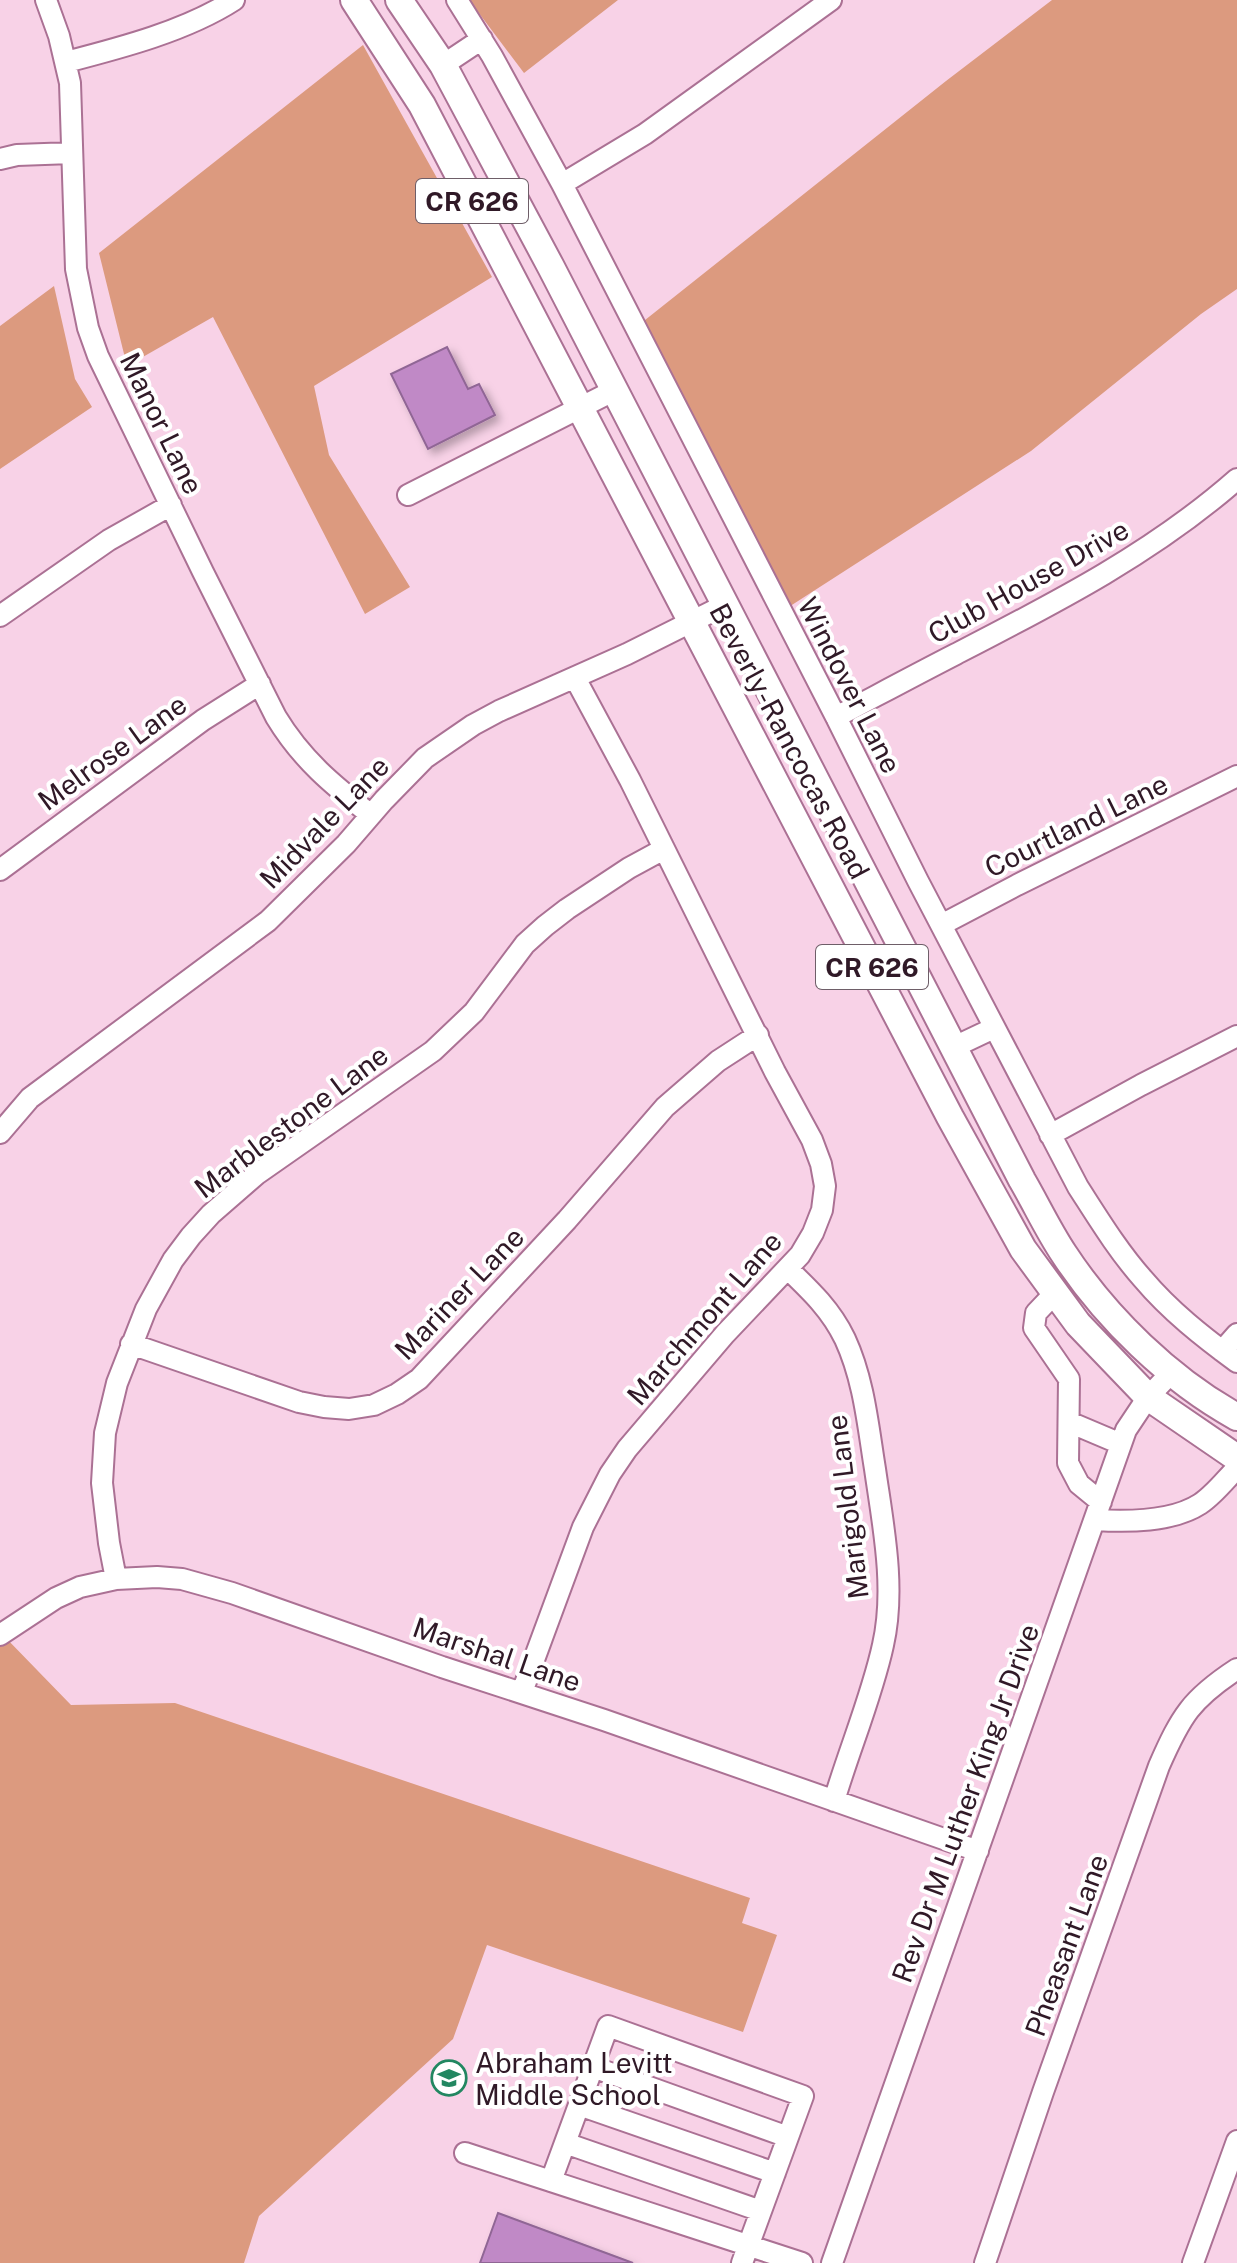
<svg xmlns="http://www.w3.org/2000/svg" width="1237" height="2263" font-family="'Public Sans',sans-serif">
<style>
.green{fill:#dc9a7f}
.building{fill:#c089c6;stroke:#906695;stroke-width:2;filter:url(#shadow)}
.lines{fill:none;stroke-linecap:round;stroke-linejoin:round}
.minor-casing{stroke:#ab7194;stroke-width:24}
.major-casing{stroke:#ab7194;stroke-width:30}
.minor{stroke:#fff;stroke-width:20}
.major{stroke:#fff;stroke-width:26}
.labels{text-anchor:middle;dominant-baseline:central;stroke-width:8;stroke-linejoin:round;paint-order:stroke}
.shield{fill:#fff;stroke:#6e5e68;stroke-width:2}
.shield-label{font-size:26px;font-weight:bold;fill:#301927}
.street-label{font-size:28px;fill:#301927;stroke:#fff}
.poi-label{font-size:28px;fill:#301927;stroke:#fff;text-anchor:start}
</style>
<defs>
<filter id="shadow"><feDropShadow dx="5" dy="5" stdDeviation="4" flood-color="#0004"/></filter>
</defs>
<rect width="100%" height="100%" fill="#f8d2e7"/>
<!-- green -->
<path class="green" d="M 469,0 L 618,0 L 524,73 Z
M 1052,0 L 1237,0 L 1237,289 L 1201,314 L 1031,451 L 781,612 L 635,328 L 946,81 Z
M 363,45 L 492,277 L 314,386 L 329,455 L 410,587 L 365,614 L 213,317 L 127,366 L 99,253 Z
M 54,286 L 75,379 L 92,407 L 0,469 L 0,326 Z
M 4,1636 L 71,1705 L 175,1703 L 750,1898 L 742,1923 L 777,1935 L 743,2032 L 487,1945 L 453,2039 L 259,2216 L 244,2263 L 0,2263 L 0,1638 Z"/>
<!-- building -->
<path class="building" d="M 447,347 L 468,389 L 479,384 L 495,415 L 428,449 L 391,374 Z
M 498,2213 L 633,2263 L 480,2263 Z"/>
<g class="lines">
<defs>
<path id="minor" d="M 46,0 L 59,36 L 70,83 L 76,269 L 88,328 L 98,356 L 203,572 L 276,717 C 302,760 333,785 371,815
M 457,0 L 492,56 L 562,184 L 836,717 L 918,881 L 1078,1187 C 1098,1218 1118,1251 1143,1279 C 1170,1311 1203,1337 1237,1362
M 66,62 C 120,48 186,31 234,0
M 443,65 L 482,39
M 0,159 L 17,155 L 72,153
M 562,184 L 645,134 L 831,0
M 408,495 L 615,390
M 0,616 L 109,540 L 171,505
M 836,717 C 876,696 915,675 956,654 C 1055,603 1153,553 1237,479
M 0,870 L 203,720 L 260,684
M 941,925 L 1017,885 L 1237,776
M 954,1047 L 994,1028
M 0,1133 L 30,1098 L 268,921 L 346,844 L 384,800 L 425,758 L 473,725 L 499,711 L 627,654 L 725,605
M 1050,1135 L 1141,1085 L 1237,1036
M 788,1269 C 811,1291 831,1310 845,1339 C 864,1380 868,1426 875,1469 C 883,1525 896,1588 883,1645 C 872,1696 849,1750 834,1801
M 1055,1293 L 1036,1313 L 1034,1328 L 1069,1379 L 1068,1463 L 1079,1484 L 1101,1502
M 131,1344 L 299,1402 L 324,1407 L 349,1409 L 374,1405 L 397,1394 L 419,1379 L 567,1220 L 665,1107 L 718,1061 L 758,1035
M 1222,1351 L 1237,1334
M 1069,1422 L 1121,1444
M 1095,1520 C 1128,1522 1172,1522 1200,1504 C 1214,1495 1226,1479 1237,1468
M 116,1579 L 109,1543 L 102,1483 L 105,1433 L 117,1383 L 146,1309 L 173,1260 L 191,1236 L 211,1214 L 257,1174 L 433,1051 L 474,1012 L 525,944 L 545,926 L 567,909 L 629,868 L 664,849
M 0,1635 L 56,1598 L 80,1587 L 116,1579 L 157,1577 L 182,1579 L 232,1593 L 442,1667 L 604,1720 L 978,1851
M 522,1692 L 583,1527 L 610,1474 L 627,1449 L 725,1334 L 800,1255 L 813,1233 L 822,1210 L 825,1186 L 821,1164 L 812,1140 L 775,1072 L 630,780 L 575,678
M 593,2067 L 788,2137
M 579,2105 L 775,2173
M 565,2143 L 761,2211
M 465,2153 L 802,2263
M 551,2181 L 608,2026 L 803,2096 L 742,2263
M 832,2263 L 1126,1430 L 1148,1397 L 1171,1373
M 985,2263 L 1043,2092 L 1159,1766 C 1181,1716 1191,1699 1237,1669
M 1193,2263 L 1237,2141"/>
<path id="major" d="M 354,0 L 422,105 L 950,1117 L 1023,1249 L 1078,1324 L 1148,1397 L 1237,1458
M 399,0 L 443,65 L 551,267 L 1022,1180 C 1036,1204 1048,1230 1064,1254 C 1106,1318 1170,1380 1237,1417"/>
</defs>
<!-- minor casing -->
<use href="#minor" class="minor-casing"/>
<!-- major casing -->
<use href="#major" class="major-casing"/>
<!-- minor -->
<use href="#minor" class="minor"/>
<!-- major -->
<use href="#major" class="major"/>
</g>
<!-- icons -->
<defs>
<symbol id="school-ring" viewBox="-11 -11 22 22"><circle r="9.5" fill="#fff" stroke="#228761" stroke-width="1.5"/><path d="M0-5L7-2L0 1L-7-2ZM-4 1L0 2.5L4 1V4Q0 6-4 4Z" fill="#228761"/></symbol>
</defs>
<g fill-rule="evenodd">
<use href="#school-ring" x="429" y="2058" width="40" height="40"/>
</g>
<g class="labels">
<!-- shield labels -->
<g class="shield">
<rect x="416" y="179" width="112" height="44" rx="6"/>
<rect x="816" y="945" width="112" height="44" rx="6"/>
</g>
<g class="shield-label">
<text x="472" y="201">CR 626</text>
<text x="872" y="967">CR 626</text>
</g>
<!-- street labels -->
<g class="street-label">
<text transform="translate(162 423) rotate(64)">Manor Lane</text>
<text transform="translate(1028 581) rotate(-29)">Club House Drive</text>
<text transform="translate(850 685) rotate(63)">Windover Lane</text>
<text transform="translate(790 741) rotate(62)">Beverly-Rancocas Road</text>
<text transform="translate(112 752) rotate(-36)">Melrose Lane</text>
<text transform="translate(324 822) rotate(-46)">Midvale Lane</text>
<text transform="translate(1076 825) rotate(-26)">Courtland Lane</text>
<text transform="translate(291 1121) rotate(-37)">Marblestone Lane</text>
<text transform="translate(459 1293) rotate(-46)">Mariner Lane</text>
<text transform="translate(704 1318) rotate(-49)">Marchmont Lane</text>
<text transform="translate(847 1507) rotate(-97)">Marigold Lane</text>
<text transform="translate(497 1654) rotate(19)">Marshal Lane</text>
<text transform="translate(965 1803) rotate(-70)">Rev Dr M Luther King Jr Drive</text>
<text transform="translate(1066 1945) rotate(-70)">Pheasant Lane</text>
</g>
<!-- poi labels -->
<g class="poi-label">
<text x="475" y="2062">Abraham Levitt<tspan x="475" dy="32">Middle School</tspan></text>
</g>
</g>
</svg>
